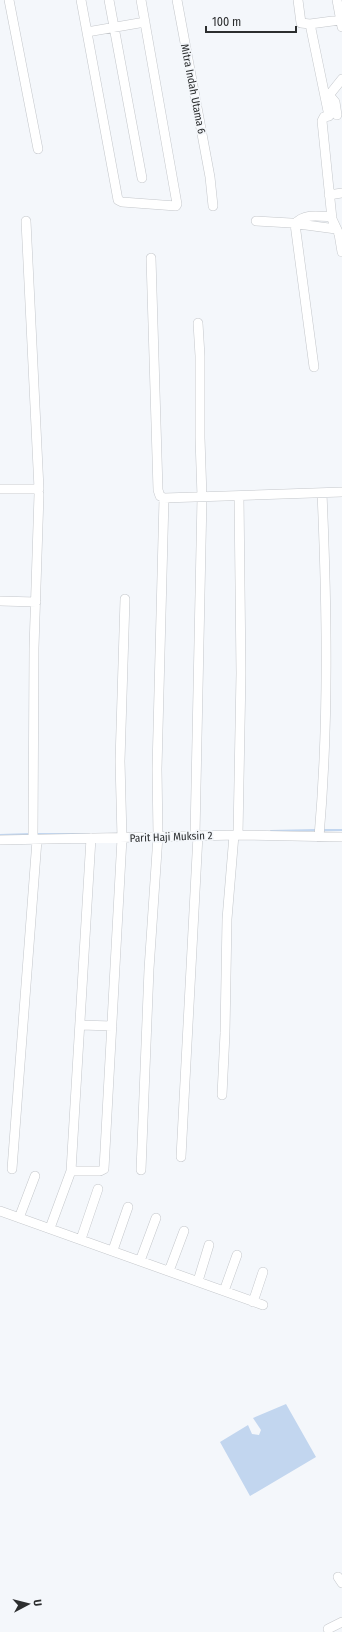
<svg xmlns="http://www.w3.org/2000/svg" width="342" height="1632" font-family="'Fira Sans Condensed',sans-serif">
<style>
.water{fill:#c2d6ef}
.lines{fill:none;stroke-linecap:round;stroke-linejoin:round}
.stream{stroke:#c2d6ef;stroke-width:2}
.minor-casing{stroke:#c4c7cb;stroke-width:10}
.minor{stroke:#fff;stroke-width:9}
.labels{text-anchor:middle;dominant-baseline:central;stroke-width:3.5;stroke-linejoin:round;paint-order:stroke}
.street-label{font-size:11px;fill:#2c2e2f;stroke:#f4f7fb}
</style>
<rect width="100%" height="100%" fill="#f4f7fb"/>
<!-- water -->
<path class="water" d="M 286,1404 L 316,1457 L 250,1496 L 220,1442 L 248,1425 L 252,1434 L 259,1435 L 261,1430 L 253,1418 Z"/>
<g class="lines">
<!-- stream -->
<path class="stream" d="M 323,830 L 342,830
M 271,831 L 316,830
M 36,834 L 95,834
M 0,835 L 31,834"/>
<defs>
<path id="minor" d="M 9,0 L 38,149
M 81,0 L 118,200 L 122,202 L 176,206 L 177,204 L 141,0
M 109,0 L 142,178
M 177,0 L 210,177 L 213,206
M 298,0 L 301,23 L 310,24 L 329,116 L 324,117 L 322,121 L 332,219 L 339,234 L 342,252
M 337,0 L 342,27
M 310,24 L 340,20
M 87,32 L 145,22
M 329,95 L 335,102 L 337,115
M 326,99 L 342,79
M 329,195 L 342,193
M 256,221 L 291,223 L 336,229
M 151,258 L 158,490 L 160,496 L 164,498 L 342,492
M 314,367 L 295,224 C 304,213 319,216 332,217
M 0,489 L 39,489 L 26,221
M 0,601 L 36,602
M 195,835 L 202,497 L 200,438 L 200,356 L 198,323
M 238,835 L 241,673 L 239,496
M 319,837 C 329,722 327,607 322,493
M 0,840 L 238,835 L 342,837
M 33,840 L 34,648 L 39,494
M 81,1025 L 112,1026
M 222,1095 L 225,1033 L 227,919 L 234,835
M 181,1157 L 198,835
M 12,1169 L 37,840
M 141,1170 L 149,969 L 158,836 L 157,769 L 164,498
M 71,1171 L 100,1171 L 104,1169 L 122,838 L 120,761 L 125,599
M 0,1211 L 263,1305
M 19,1218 L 35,1176
M 50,1228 L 71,1171 L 91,838
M 81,1239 L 98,1189
M 113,1250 L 128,1207
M 140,1261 L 156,1218
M 169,1271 L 184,1231
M 198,1281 L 209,1245
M 224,1291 L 237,1255
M 253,1302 L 263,1272
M 338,1577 L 342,1583
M 328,1629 L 342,1622"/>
</defs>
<!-- minor casing -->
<use href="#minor" class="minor-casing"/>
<!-- minor -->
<use href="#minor" class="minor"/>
</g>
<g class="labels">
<!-- street labels -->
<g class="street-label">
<text transform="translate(193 89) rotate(79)">Mitra Indah Utama 6</text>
<text transform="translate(171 837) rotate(-2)">Parit Haji Muksin 2</text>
</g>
</g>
<!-- north arrow -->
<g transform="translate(28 1604) rotate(83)" stroke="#f4f7fb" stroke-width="3" paint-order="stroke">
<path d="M0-3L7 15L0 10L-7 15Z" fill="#2c2e2f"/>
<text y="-6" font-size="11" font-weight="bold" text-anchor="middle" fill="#2c2e2f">U</text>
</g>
<!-- scale -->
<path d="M206 26v6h90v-6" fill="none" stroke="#2c2e2f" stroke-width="2"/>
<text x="212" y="26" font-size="12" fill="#2c2e2f" stroke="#f4f7fb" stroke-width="3" paint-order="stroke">100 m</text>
</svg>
